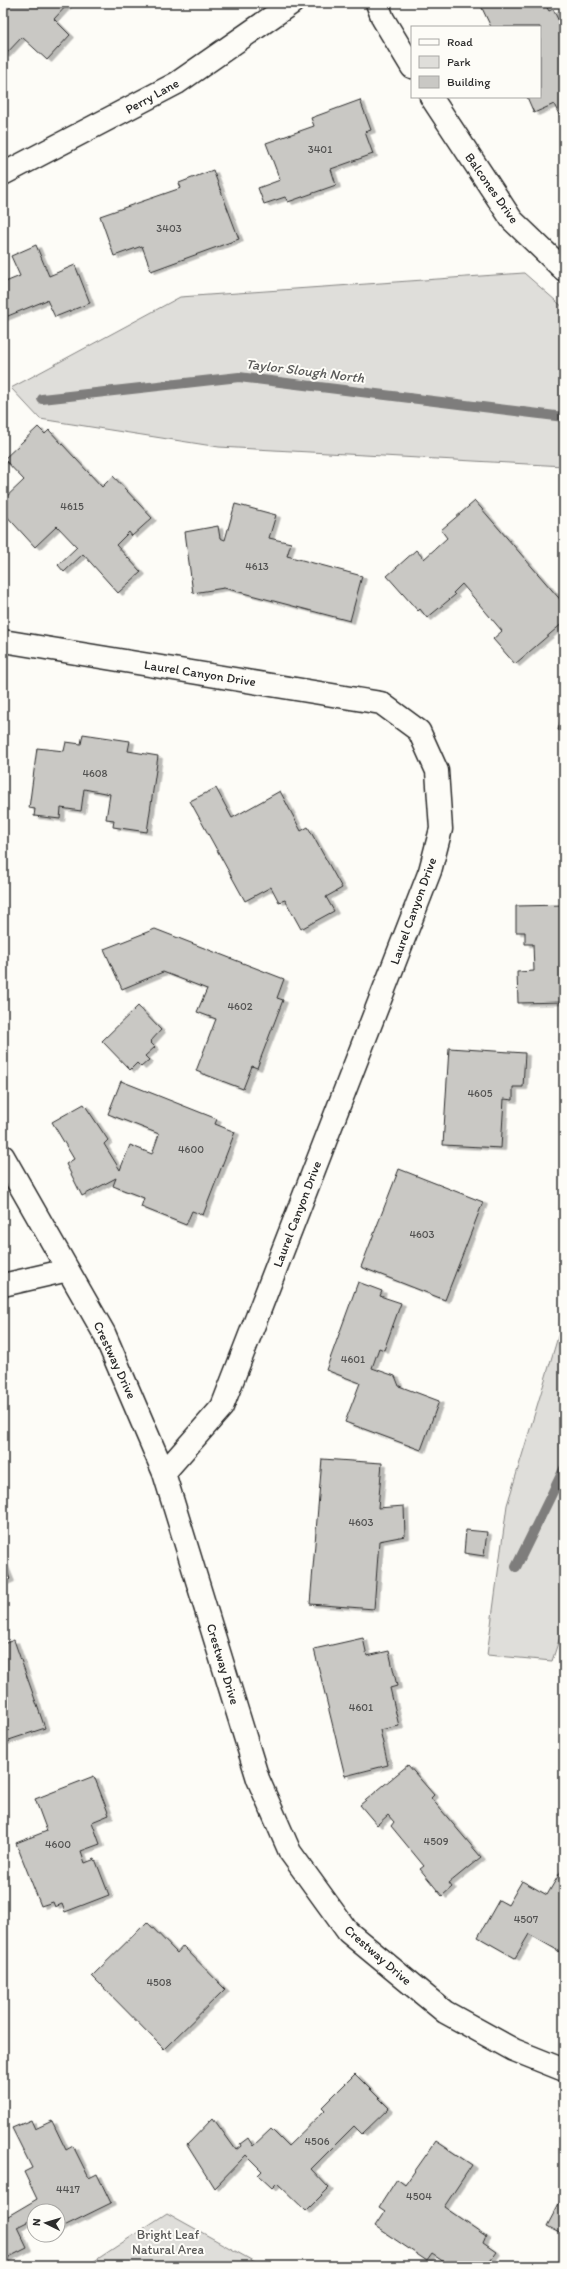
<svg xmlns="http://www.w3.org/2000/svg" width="567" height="2269" font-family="Itim,sans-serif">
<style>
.green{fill:#dfdeda;stroke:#858482}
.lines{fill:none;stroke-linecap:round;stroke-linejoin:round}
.stream{stroke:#7e7d7b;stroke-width:10}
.building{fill:#c9c8c4;stroke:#2b2b2b;filter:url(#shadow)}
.minor-casing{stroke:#2b2b2b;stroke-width:25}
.minor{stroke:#fdfcf7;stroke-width:22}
.labels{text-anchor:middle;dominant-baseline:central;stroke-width:4;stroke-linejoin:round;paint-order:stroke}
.number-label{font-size:11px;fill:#525251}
.street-label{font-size:13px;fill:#2b2b2b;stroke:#fdfcf7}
.park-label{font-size:13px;fill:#585857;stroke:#fdfcf7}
.water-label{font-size:14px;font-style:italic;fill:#5b5b5a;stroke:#fdfcf7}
</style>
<defs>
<filter id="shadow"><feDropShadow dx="4.5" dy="2.5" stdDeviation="0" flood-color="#0004"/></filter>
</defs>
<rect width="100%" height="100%" fill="#fdfcf7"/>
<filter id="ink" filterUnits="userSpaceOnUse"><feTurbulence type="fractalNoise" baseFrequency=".025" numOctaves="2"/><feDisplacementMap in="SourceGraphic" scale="8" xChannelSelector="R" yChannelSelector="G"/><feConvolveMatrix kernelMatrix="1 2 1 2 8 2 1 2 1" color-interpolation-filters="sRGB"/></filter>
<g filter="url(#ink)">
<!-- green -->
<path class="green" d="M 524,273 L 564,308 L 564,466 L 219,447 L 40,419 L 11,388 L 180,297 Z
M 564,1317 L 564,1625 L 552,1661 L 487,1655 L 507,1505 Z
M 167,2213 L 262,2266 L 87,2266 Z"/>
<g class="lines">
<!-- stream -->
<path class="stream" d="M 42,399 L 239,377 L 564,417
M 516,1567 L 564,1469"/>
</g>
<!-- building -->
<path class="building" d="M 3,3 L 69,3 L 54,19 L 70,35 L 47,60 L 22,37 L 5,55 L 3,53 Z
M 488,3 L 544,3 L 549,11 L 553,9 L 564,32 L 564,120 L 562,121 L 554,104 L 534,113 L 527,97 L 540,97 L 540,27 L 491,27 L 481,6 Z
M 360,100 L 371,130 L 365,132 L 373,154 L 331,169 L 336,185 L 288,202 L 285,197 L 264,204 L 258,188 L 280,180 L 266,143 L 314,126 L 311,118 Z
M 213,170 L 239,239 L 151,271 L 142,246 L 114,256 L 100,216 L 181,188 L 179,183 Z
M 36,245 L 49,276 L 75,265 L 90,303 L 55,317 L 47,300 L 3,318 L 3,283 L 20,276 L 11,256 Z
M 38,427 L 45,434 L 49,430 L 102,487 L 113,476 L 152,518 L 132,536 L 129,532 L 116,545 L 141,572 L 118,593 L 83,554 L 64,572 L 58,565 L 77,547 L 57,526 L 35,547 L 3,512 L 3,500 L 24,480 L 4,459 Z
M 475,501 L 564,604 L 564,622 L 515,664 L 493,639 L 502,631 L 462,584 L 453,593 L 455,595 L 427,618 L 420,609 L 418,611 L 387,576 L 416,550 L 424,559 L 447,538 L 441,530 Z
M 235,504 L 276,515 L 269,538 L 291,543 L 287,556 L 362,576 L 350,621 L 224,588 L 193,593 L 185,532 L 218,526 L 220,538 L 225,540 Z
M 564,708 L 564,731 L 558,730 Z
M 83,734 L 130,741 L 128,751 L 158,756 L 147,832 L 113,827 L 114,820 L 106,819 L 110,794 L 84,789 L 81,811 L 61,808 L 60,819 L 34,816 L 35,809 L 29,808 L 37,748 L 64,751 L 66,742 L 81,744 Z
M 216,788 L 232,818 L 280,791 L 301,831 L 308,827 L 342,888 L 326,897 L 334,911 L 301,929 L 285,900 L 279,902 L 271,887 L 245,901 L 190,801 Z
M 564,905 L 564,1002 L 518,1003 L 517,972 L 534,971 L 533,944 L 525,944 L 525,932 L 516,932 L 516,906 Z
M 155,929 L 284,979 L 277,998 L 283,1000 L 257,1068 L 252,1066 L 243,1089 L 196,1071 L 216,1019 L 197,1012 L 207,989 L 163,972 L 122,989 L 104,949 Z
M 138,1006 L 161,1030 L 150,1042 L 155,1047 L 145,1056 L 149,1060 L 141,1067 L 137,1063 L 130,1070 L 102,1041 Z
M 449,1048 L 525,1053 L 523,1087 L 513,1087 L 513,1100 L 504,1099 L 501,1148 L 443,1145 Z
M 121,1081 L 217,1119 L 215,1124 L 235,1132 L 203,1215 L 192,1211 L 186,1225 L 141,1207 L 144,1198 L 113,1186 L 116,1178 L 82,1196 L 66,1164 L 74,1159 L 52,1122 L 84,1104 L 108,1140 L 104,1144 L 120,1170 L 130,1145 L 152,1154 L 159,1134 L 108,1114 Z
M 399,1169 L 483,1202 L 445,1300 L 361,1267 Z
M 358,1282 L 382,1291 L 380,1296 L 401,1303 L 384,1350 L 379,1348 L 372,1368 L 395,1376 L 399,1386 L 439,1401 L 421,1450 L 345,1422 L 360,1383 L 326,1370 Z
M 322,1459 L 382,1463 L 378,1508 L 404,1506 L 405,1536 L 379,1541 L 374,1609 L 310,1604 Z
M 466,1530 L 487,1532 L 484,1556 L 464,1553 Z
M 3,1562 L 10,1579 L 3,1582 Z
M 363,1638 L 367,1656 L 389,1651 L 397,1686 L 390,1688 L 399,1726 L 380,1730 L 388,1765 L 345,1776 L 314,1649 Z
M 14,1640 L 45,1728 L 3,1742 L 3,1644 Z
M 408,1765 L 434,1795 L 431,1798 L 481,1857 L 449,1883 L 452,1887 L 442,1896 L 420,1869 L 424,1866 L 391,1826 L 394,1822 L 388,1815 L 377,1825 L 360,1805 Z
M 94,1776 L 109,1815 L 92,1822 L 100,1844 L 81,1851 L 85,1863 L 95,1859 L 109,1895 L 65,1912 L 62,1904 L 55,1907 L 53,1902 L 41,1906 L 16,1843 L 47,1831 L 35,1799 Z
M 564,1866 L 564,1954 L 529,1934 L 515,1958 L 478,1937 L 499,1900 L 508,1905 L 522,1881 L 547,1895 Z
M 147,1922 L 177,1953 L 183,1946 L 225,1989 L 164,2049 L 92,1976 Z
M 355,2074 L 389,2108 L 362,2134 L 354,2126 L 311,2169 L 329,2188 L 306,2211 L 277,2183 L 272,2188 L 258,2175 L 262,2171 L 246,2155 L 214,2188 L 187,2145 L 213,2118 L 236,2150 L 241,2146 L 240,2144 L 248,2138 L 253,2146 L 271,2129 L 288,2146 L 325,2110 L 322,2107 Z
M 31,2120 L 35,2129 L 52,2121 L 66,2150 L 73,2146 L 89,2178 L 97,2174 L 111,2203 L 58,2229 L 58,2211 L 34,2211 L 34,2226 L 31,2220 L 17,2227 L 27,2248 L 3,2260 L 3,2219 L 37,2199 L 24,2172 L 32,2168 L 12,2128 Z
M 436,2141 L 472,2165 L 444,2207 L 486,2236 L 483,2243 L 496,2252 L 486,2266 L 450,2266 L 432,2254 L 427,2261 L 375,2226 L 385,2211 L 379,2207 L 397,2179 L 405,2185 Z
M 564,2194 L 564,2235 L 547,2226 Z"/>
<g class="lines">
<defs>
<path id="minor" d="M 377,3 L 383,19 L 412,67
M 431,97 L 512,220 L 564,270
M 3,174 L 177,83 L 292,3
M 3,641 L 381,703 L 419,731 L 437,771 L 441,829 L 430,871 L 222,1407 L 164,1473
M 3,1156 L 104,1333 L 164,1473 L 258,1779 L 290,1852 L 348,1932 L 445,2012 L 514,2050 L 564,2070
M 3,1285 L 68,1270"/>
</defs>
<!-- minor casing -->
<use href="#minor" class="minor-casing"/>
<!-- minor -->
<use href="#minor" class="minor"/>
</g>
</g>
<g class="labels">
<!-- number labels -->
<g class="number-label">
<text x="320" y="149">3401</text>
<text x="169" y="228">3403</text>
<text x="72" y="506">4615</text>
<text x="257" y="566">4613</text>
<text x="95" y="773">4608</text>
<text x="240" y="1006">4602</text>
<text x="480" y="1093">4605</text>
<text x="191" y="1149">4600</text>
<text x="422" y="1234">4603</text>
<text x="353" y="1359">4601</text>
<text x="361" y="1522">4603</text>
<text x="361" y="1707">4601</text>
<text x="436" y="1841">4509</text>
<text x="58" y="1844">4600</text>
<text x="526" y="1919">4507</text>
<text x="159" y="1982">4508</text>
<text x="317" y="2141">4506</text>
<text x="68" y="2189">4417</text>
<text x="419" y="2196">4504</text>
</g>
<!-- street labels -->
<g class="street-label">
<text transform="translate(152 96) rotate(-29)">Perry Lane</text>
<text transform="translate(492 188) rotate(55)">Balcones Drive</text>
<text transform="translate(200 673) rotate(9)">Laurel Canyon Drive</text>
<text transform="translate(413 911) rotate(-70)">Laurel Canyon Drive</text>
<text transform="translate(297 1214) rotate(-69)">Laurel Canyon Drive</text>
<text transform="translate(115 1360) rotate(65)">Crestway Drive</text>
<text transform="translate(223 1664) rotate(73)">Crestway Drive</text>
<text transform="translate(378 1955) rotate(41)">Crestway Drive</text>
</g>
<!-- park labels -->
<g class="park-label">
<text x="168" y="2234">Bright Leaf<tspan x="168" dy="15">Natural Area</tspan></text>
</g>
<!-- water labels -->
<g class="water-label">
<text transform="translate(305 371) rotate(7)">Taylor Slough North</text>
</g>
</g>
<!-- margin -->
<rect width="567" height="2269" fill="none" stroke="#fdfcf7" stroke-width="16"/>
<rect x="8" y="8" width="551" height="2253" fill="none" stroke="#2b2b2b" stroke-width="1.5" filter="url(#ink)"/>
<!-- legend -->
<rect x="411" y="26" width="130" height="72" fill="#fdfcf7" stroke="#a9a8a5"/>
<rect x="419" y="39" width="20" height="6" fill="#fdfcf7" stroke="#a9a8a5"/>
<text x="447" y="46" font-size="12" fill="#2b2b2b">Road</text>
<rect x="419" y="56" width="20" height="12" fill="#dfdeda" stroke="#a9a8a5"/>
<text x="447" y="66" font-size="12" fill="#2b2b2b">Park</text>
<rect x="419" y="76" width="20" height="12" fill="#c9c8c4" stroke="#a9a8a5"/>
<text x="447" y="86" font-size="12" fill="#2b2b2b">Building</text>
<!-- north arrow -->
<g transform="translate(46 2223) rotate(275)"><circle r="19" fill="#fdfcf7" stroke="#a9a8a5"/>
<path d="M0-3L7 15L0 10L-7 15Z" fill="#2b2b2b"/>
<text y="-6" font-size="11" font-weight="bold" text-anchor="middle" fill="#2b2b2b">N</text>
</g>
</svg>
